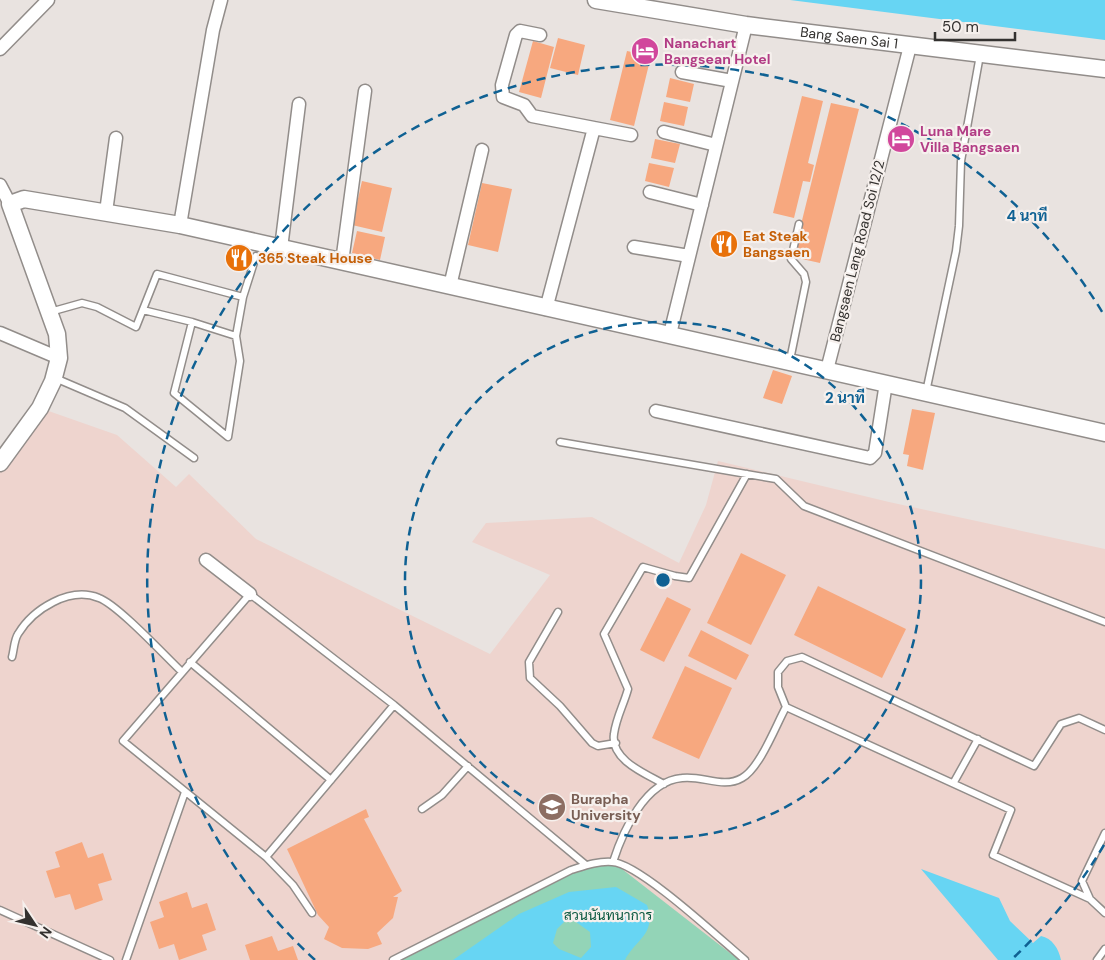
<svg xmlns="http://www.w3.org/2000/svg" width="1105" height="960" font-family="'DM Sans',Sarabun,sans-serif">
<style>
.education{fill:#eed4ce}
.park{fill:#93d4b7}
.water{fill:#67d5f3;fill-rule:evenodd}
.building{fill:#f7a87f}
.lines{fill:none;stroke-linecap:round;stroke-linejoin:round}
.service-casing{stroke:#928d8a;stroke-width:9}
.minor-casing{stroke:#928d8a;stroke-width:15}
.tertiary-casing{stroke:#928d8a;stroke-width:19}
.service{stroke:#fff;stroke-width:6}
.minor{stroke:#fff;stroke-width:12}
.tertiary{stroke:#fff;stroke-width:16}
.ring{fill:none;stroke:#0f6193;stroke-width:2.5;stroke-dasharray:9 6}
.labels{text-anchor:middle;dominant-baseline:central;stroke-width:4.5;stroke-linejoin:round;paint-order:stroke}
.street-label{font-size:14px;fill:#33312f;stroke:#f6f0ed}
.hotel-label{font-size:14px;font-weight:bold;fill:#b23c85;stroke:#f6f0ed;text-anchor:start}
.food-label{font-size:14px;font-weight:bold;fill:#c56008;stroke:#f6f0ed;text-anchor:start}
.education-label{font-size:14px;font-weight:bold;fill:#785e54;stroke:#f6f0ed;text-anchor:start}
.park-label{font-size:14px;fill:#09583f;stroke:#f6f0ed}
.centre{fill:#0f6193;stroke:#f6f0ed;stroke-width:2.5}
.ring-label{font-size:15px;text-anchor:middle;font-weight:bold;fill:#0f6193;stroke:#f6f0ed;stroke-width:4.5;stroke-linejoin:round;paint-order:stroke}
</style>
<rect width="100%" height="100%" fill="#e9e3e0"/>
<!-- education -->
<path class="education" d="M 40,408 L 117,435 L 176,487 L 189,474 L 256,539 L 490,654 L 550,575 L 472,542 L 486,523 L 592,517 L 679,563 L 706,505 L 718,461 L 889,502 L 1105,549 L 1105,960 L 0,960 L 0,463 Z"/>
<!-- park -->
<path class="park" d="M 613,862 L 739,960 L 393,960 L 571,870 Z"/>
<!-- water -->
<path class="water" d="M 790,0 L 1105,0 L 1105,40 Z
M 921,869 L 999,898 L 1010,921 L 1033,943 L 1041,936 C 1052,938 1059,949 1061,960 L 998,960 Z
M 616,887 L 647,905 C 657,934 636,939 625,960 L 453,960 L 519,914 L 569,892 ZM 569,917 L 590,932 L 591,947 L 581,958 L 559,949 L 553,943 L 557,929 Z"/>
<!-- building -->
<path class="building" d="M 558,38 L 585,45 L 578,75 L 550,68 Z
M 533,41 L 554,47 L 541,98 L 519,92 Z
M 627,51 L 651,56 L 634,126 L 610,120 Z
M 670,78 L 694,84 L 690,102 L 666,97 Z
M 802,96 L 823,101 L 808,163 L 814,165 L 810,182 L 803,181 L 794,218 L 773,213 Z
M 664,102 L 688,107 L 684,126 L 660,121 Z
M 831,103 L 859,109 L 820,263 L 793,257 Z
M 655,139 L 680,144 L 675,163 L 651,158 Z
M 649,163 L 674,168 L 669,187 L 645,181 Z
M 362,181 L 392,188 L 382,232 L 352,225 Z
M 482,183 L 512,189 L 498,252 L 468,245 Z
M 357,231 L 385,237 L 380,260 L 352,253 Z
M 773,370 L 792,376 L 782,404 L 763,398 Z
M 912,409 L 935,413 L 923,470 L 907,466 L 909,455 L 903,454 Z
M 741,553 L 786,575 L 751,645 L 707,623 Z
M 818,586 L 906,629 L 882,678 L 794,635 Z
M 667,597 L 691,609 L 664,662 L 640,650 Z
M 701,630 L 749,655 L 736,680 L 688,656 Z
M 685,666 L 732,688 L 699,759 L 652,738 Z
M 366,809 L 369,817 L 364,819 L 402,891 L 393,897 L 398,897 L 393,918 L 377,933 L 382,944 L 368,949 L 342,948 L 324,939 L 329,927 L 318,915 L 287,849 Z
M 82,842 L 88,858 L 103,853 L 112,880 L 98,884 L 103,900 L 75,910 L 70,894 L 55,898 L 46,871 L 60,867 L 55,852 Z
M 187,892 L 192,908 L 207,903 L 216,930 L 202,935 L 207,950 L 179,960 L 174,944 L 159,949 L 150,922 L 164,917 L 159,902 Z
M 272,936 L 278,951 L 293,946 L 298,960 L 250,960 L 245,945 Z"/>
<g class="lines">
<defs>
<path id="service" d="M 143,310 L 192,322 L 174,393 L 228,437 L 240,361 L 236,336 L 243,297
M 50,312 L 82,303 L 97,307 L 136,327 L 157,274 L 243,297 L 256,256
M 192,322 L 236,336
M 790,360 L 806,282 L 804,274 L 791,259 L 799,224
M 55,378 L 125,408 L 194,458
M 926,392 L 956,251 L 959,226 L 961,161 L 980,55
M 560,442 L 776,479 L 804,506 L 1105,622
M 558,612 L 529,662 L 530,678 L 560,706 L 592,743 L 598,746 L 616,743
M 12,657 C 14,650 14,640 18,634 C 33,609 70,586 99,598 C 118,605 165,656 182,672
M 190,662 L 331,780
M 954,782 L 978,739
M 664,784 C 646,774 610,760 614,734 C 616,718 624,704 628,689 L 604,634 L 643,567 L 675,576 L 689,578 L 747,474
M 422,809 L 442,795 L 468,766
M 1105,833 L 1082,881 L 1090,899 L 1105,913
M 266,857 L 394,705
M 613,862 C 623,831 645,781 682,778 C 702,775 723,789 742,778 C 760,768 776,725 786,707
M 1090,899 L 993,855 L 1011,810 L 786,707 L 778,687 L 778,672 L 787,661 L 802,657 L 1034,766 L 1061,724 L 1079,718 L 1105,730
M 0,910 L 110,960
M 312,913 L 293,885 L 266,857 L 123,741 L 250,594 L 394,705 L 586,865
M 126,960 L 185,792
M 393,960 L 571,870 C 584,866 597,861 612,862 C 639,863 720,939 745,960
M 1097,960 L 1105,949"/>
<path id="minor" d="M 540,35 L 520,31 L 516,35 L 502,85 L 503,97 L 524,105 L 532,116 L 594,128
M 0,49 L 48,0
M 682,72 L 732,81
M 664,132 L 716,145
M 0,185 L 10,204
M 650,192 L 702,205
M 106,212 L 116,138
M 180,225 L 213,30 L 221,0
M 634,247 L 689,256
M 281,248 L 299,104
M 342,262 L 365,91
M 450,286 L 482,150
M 546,309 L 594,128 L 631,135
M 0,333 L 59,358
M 670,334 L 746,25
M 827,370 L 910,46
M 656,411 L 870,458 L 875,453 L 886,383
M 206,560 L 250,594"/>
<g id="tertiary">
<path id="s1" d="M 596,0 L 746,25 L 1105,69"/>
<path d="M 0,463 L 40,408 L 53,381 L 59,358 L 57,334 L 10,204 L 24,199 L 180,225 L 1105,433"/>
</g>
</defs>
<!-- service casing -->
<use href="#service" class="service-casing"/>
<!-- minor casing -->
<use href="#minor" class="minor-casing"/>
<!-- tertiary casing -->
<use href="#tertiary" class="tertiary-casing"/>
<!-- service -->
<use href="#service" class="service"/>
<!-- minor -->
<use href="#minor" class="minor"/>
<!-- tertiary -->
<use href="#tertiary" class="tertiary"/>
</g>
<!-- distance rings -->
<g class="ring">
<circle cx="663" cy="580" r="258"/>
<path d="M1104 845A515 515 0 0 1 1011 960M315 960A515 515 0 1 1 1104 315"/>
</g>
<!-- icons -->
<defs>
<symbol id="hotel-disc" viewBox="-11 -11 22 22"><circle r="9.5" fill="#d1479c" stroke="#f6f0ed"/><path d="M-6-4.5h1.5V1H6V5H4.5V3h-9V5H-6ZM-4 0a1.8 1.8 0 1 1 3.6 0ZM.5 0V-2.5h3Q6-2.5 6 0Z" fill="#fff"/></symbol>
<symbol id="restaurant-disc" viewBox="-11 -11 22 22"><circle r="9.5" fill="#e8710a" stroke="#f6f0ed"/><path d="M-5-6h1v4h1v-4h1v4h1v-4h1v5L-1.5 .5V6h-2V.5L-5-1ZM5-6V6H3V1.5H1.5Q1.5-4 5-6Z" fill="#fff"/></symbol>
<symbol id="university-disc" viewBox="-11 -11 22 22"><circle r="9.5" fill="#8d6e63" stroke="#f6f0ed"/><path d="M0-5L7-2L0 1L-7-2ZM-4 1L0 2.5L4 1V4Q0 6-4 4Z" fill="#fff"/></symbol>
</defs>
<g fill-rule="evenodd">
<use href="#hotel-disc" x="629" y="35" width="32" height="32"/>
<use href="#hotel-disc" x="885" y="123" width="32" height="32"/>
<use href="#restaurant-disc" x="708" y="228" width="32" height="32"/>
<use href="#restaurant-disc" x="223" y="242" width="32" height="32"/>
<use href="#university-disc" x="536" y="791" width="32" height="32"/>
</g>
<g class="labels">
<!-- street labels -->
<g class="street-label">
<text stroke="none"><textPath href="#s1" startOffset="256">Bang Saen Sai 1</textPath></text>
<text transform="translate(857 251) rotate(-76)">Bangsaen Lang Road Soi 12/2</text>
</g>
<!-- hotel labels -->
<g class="hotel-label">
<text x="664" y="43">Nanachart<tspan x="664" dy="16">Bangsean Hotel</tspan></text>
<text x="920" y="131">Luna Mare<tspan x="920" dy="16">Villa Bangsaen</tspan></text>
</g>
<!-- food labels -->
<g class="food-label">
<text x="743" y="236">Eat Steak<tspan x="743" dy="16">Bangsaen</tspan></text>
<text x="258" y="258">365 Steak House</text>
</g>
<!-- education labels -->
<g class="education-label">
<text x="571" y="799">Burapha<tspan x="571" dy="16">University</tspan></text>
</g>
<!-- park labels -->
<g class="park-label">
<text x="608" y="915">สวนนันทนาการ</text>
</g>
</g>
<circle cx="663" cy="580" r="8" class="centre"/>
<g class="ring-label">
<text x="1027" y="221">4 นาที</text>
<text x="845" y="403">2 นาที</text>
</g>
<!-- north arrow -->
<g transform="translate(35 925) rotate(125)" stroke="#f6f0ed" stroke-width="4" paint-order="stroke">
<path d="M0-4L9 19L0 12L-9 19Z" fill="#33312f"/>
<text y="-8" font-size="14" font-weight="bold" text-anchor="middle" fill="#33312f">N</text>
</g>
<!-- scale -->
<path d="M935 32v8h80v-8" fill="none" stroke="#33312f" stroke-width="2.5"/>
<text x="942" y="32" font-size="15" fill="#33312f" stroke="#f6f0ed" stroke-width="4" paint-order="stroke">50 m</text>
</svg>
